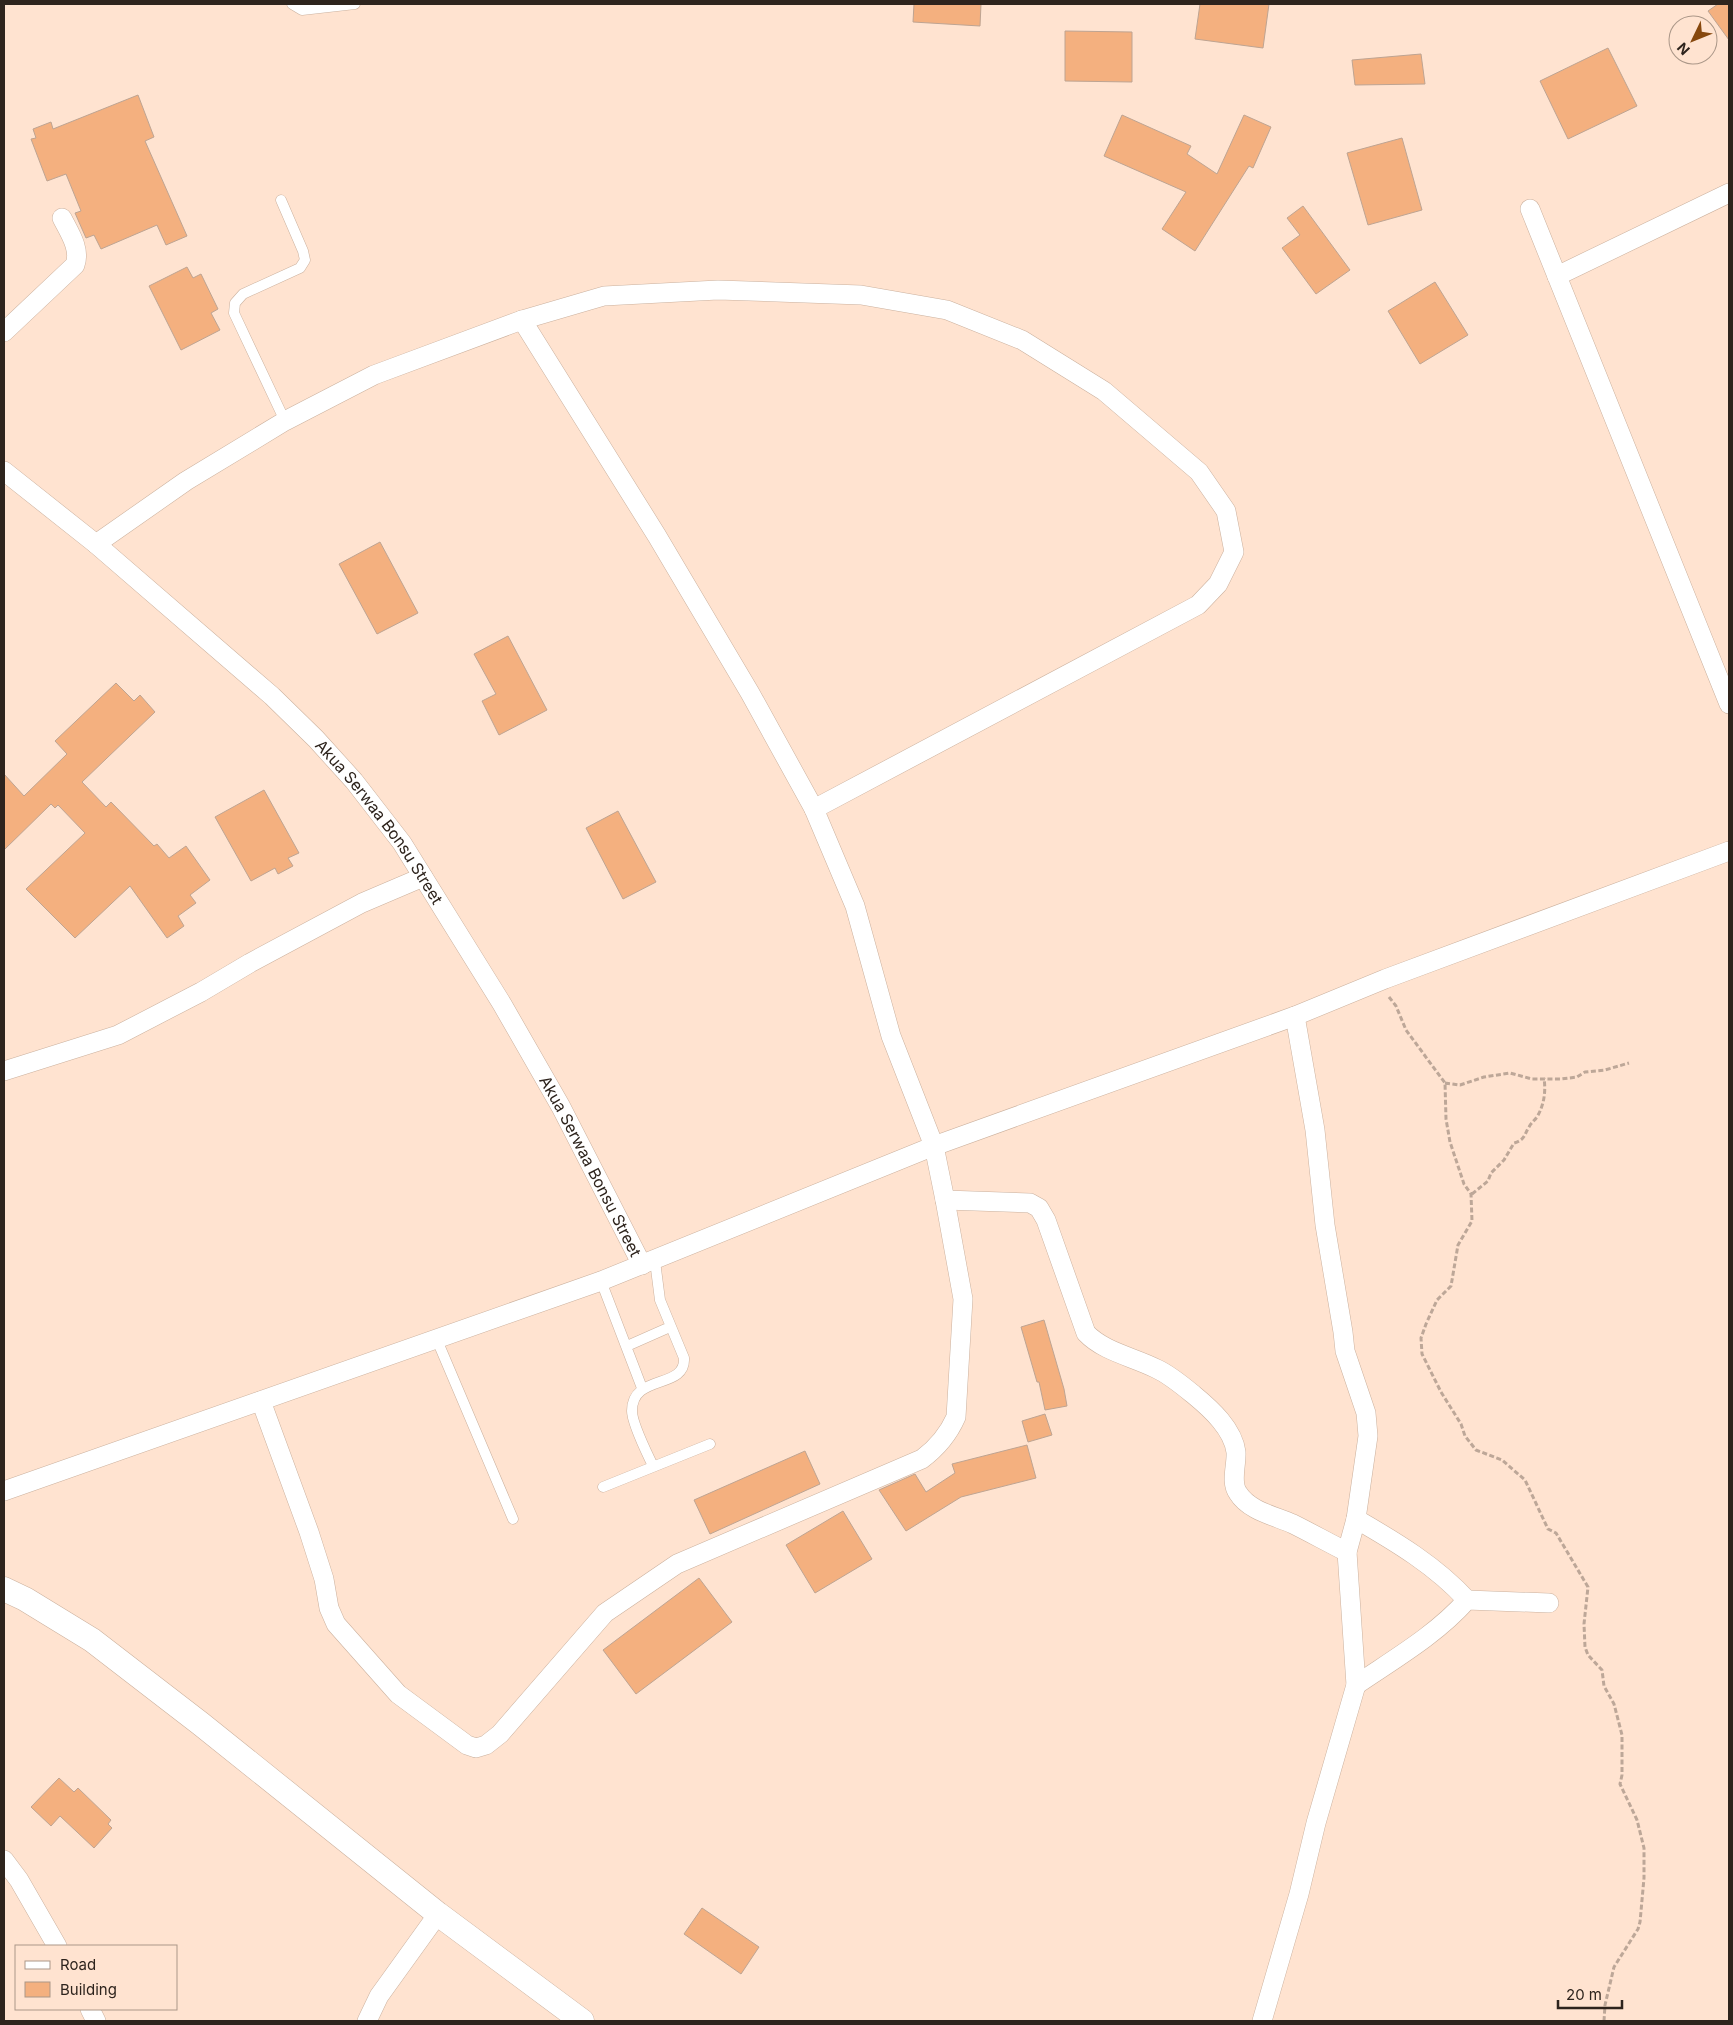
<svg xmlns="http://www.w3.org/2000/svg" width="1733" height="2025" font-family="Inter,sans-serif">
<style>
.building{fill:#f4b07f;stroke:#bea492}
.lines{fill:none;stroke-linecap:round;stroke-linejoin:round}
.service-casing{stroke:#cbb19e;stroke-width:11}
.minor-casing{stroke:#cbb19e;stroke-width:20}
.tertiary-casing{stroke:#cbb19e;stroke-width:25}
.path{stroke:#bda798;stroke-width:3;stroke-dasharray:5 2.5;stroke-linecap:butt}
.service{stroke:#fff;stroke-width:10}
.minor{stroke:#fff;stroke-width:19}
.tertiary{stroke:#fff;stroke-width:24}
.labels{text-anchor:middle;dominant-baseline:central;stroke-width:4;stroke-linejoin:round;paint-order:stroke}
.street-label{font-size:16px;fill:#2e241d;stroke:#ffe3d0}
</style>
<rect width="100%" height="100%" fill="#ffe3d0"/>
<!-- building -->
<path class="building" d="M 914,4 L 981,4 L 980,26 L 913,22 Z
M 1200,4 L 1269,4 L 1263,48 L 1195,39 Z
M 1718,4 L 1729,4 L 1729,40 L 1708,11 Z
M 1065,31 L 1132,32 L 1132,82 L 1065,81 Z
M 1608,48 L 1637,106 L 1568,139 L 1540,81 Z
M 1421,54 L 1425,84 L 1355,85 L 1352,60 Z
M 138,95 L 154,137 L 145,141 L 187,236 L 166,245 L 157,225 L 101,249 L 94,235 L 86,238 L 75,213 L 81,211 L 66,174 L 47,181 L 31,139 L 36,138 L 33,129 L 51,122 L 53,129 Z
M 1122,115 L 1191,146 L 1187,154 L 1217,174 L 1244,115 L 1271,127 L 1253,168 L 1249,166 L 1195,251 L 1162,229 L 1186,192 L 1104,156 Z
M 1402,138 L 1422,210 L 1368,225 L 1347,153 Z
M 1303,206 L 1350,270 L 1316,294 L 1282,248 L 1300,235 L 1287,218 Z
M 187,267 L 193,278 L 201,274 L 218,309 L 211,313 L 220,330 L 181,350 L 149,286 Z
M 1435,282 L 1468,335 L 1420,364 L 1388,311 Z
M 380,542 L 418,613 L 377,634 L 339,564 Z
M 508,636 L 547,710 L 499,735 L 482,701 L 496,694 L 474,654 Z
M 116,683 L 134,701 L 140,695 L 155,712 L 82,782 L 106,807 L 111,802 L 154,846 L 157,844 L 169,858 L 186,846 L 210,880 L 190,895 L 196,903 L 178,916 L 184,926 L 167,938 L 130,886 L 75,938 L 26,889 L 85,833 L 58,805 L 55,808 L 51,804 L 4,850 L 4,774 L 24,796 L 67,754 L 55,741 Z
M 264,790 L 299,853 L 288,858 L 293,866 L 278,874 L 275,868 L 251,881 L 215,817 Z
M 618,811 L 656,882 L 623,899 L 586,828 Z
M 1044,1320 L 1064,1389 L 1067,1406 L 1045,1410 L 1039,1382 L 1037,1382 L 1021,1327 Z
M 1045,1414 L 1052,1435 L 1028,1442 L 1022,1421 Z
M 1027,1445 L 1036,1478 L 961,1497 L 906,1531 L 879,1490 L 915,1474 L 926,1492 L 955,1473 L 952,1464 Z
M 805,1451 L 820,1484 L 710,1534 L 694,1500 Z
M 843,1511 L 872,1559 L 815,1593 L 786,1545 Z
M 699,1578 L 732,1622 L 636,1694 L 603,1650 Z
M 59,1778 L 74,1792 L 78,1788 L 111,1820 L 108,1824 L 112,1828 L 94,1848 L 60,1816 L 51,1826 L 31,1807 Z
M 702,1908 L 759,1947 L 741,1974 L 684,1934 Z"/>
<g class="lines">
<defs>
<path id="service" d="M 292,4 L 302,10 L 355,4
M 281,200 L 303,251 L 305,260 L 300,268 L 243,294 L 235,303 L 234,313 L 285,421
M 601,1281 L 642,1388
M 437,1340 L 513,1519
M 627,1346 L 670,1327
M 653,1466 C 647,1453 632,1424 632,1411 C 632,1373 686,1390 684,1358 L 660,1300 L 655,1261
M 603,1487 L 710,1444"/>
<g id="minor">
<path d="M 1530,209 L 1729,704"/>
<path d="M 1557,276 L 1729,193"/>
<path d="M 4,332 L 75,265 C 81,249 69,232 62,218"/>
<path id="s1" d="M 4,471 L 96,544 L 272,696 L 316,739 L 354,781 L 402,843 L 502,1004 L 561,1107 L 642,1265"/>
<path d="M 96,544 L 186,481 L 285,421 L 374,375 L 522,320 L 604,296 L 718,290 L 861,295 L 947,310 L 1022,340 L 1104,391 L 1199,472 L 1226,511 L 1234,552 L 1218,584 L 1198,605 L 814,809"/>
<path d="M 4,1071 L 118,1035 L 201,992 L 250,963 L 362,903 L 423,877"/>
<path d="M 945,1200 L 1030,1203 L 1039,1208 L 1046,1220 L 1086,1333 C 1104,1352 1134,1357 1157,1369 C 1170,1375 1183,1386 1194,1395 C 1211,1409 1233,1429 1236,1452 C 1237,1465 1230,1482 1238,1493 C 1249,1511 1275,1516 1293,1524 C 1311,1533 1329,1543 1347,1552"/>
<path d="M 261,1401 L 309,1532 L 324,1579 L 329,1608 L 336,1624 L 398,1694 L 467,1745 L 476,1748 L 486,1745 L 500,1734 L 605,1613 L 677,1564 L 922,1459 C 938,1447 948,1435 956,1417 L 963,1299 L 945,1200 L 934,1146 L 891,1036 L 855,906 L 814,809 L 750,693 L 657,536 L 522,320"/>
<path d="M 4,1491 L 601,1281 L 934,1146 L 1295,1016 L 1385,979 L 1729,851"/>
<path d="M 1356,1519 C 1396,1542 1436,1566 1467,1600"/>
<path d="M 1356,1685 C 1394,1659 1436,1635 1467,1600 L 1549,1603"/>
<path d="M 4,1860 L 19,1880 L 57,1946"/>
<path d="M 90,2009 L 96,2021"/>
<path d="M 367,2021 L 379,1996 L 438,1914"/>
<path d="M 1262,2021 L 1299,1894 L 1316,1823 L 1356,1685 L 1347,1552 L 1356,1519 L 1368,1436 L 1366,1413 L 1345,1351 L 1343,1332 L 1325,1225 L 1315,1130 L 1295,1016"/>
</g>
<path id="tertiary" d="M 4,1589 L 25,1599 L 92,1640 L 201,1724 L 438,1914 L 582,2021"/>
</defs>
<!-- service casing -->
<use href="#service" class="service-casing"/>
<!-- minor casing -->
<use href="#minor" class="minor-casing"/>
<!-- tertiary casing -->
<use href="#tertiary" class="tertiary-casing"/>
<!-- path -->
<path class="path" d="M 1389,997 L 1396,1006 L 1406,1030 L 1445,1083 L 1446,1119 L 1450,1142 L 1464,1184 L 1471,1194 L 1472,1221 L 1458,1245 L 1451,1286 L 1437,1300 L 1426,1324 L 1421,1338 L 1422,1354 L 1441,1392 L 1461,1424 L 1465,1436 L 1476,1450 L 1502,1460 L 1525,1480 L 1548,1529 L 1556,1533 L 1588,1587 L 1584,1624 L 1585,1647 L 1588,1655 L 1602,1670 L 1604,1686 L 1614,1704 L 1622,1735 L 1622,1775 L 1620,1784 L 1637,1820 L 1644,1848 L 1644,1878 L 1640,1922 L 1638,1929 L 1614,1967 L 1605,2005 L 1604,2021
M 1445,1083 L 1460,1085 L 1484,1077 L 1510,1073 L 1532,1079 L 1561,1079 L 1577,1077 L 1585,1072 L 1605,1070 L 1629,1063
M 1472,1194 L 1488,1181 L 1491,1173 L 1504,1160 L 1514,1143 C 1525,1140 1524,1135 1529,1127 C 1531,1123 1534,1121 1537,1117 C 1544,1105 1546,1092 1544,1078"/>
<!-- service -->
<use href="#service" class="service"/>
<!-- minor -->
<use href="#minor" class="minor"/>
<!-- tertiary -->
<use href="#tertiary" class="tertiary"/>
</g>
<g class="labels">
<!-- street labels -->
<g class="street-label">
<text stroke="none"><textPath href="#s1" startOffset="516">Akua Serwaa Bonsu Street</textPath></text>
<text stroke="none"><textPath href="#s1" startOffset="921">Akua Serwaa Bonsu Street</textPath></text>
</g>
</g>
<!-- border -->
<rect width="1733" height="2025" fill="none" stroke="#2e241d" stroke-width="10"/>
<!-- legend -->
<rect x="15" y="1945" width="162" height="65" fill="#ffe3d0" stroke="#ab9788"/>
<rect x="25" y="1961" width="25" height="8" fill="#ffffff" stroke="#ab9788"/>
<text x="60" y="1970" font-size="15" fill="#2e241d">Road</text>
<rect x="25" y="1982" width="25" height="15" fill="#f4b07f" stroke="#ab9788"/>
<text x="60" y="1995" font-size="15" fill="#2e241d">Building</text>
<!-- north arrow -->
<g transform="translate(1693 40) rotate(227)"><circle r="24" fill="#ffe3d0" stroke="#ab9788"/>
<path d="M0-4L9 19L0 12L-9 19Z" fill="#87480d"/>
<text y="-8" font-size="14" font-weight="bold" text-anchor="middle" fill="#2e241d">N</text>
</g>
<!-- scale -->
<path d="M1558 2000v8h64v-8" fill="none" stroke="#2e241d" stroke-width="2.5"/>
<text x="1566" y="2000" font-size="15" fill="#2e241d" stroke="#ffe3d0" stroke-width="4" paint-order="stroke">20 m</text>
</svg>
